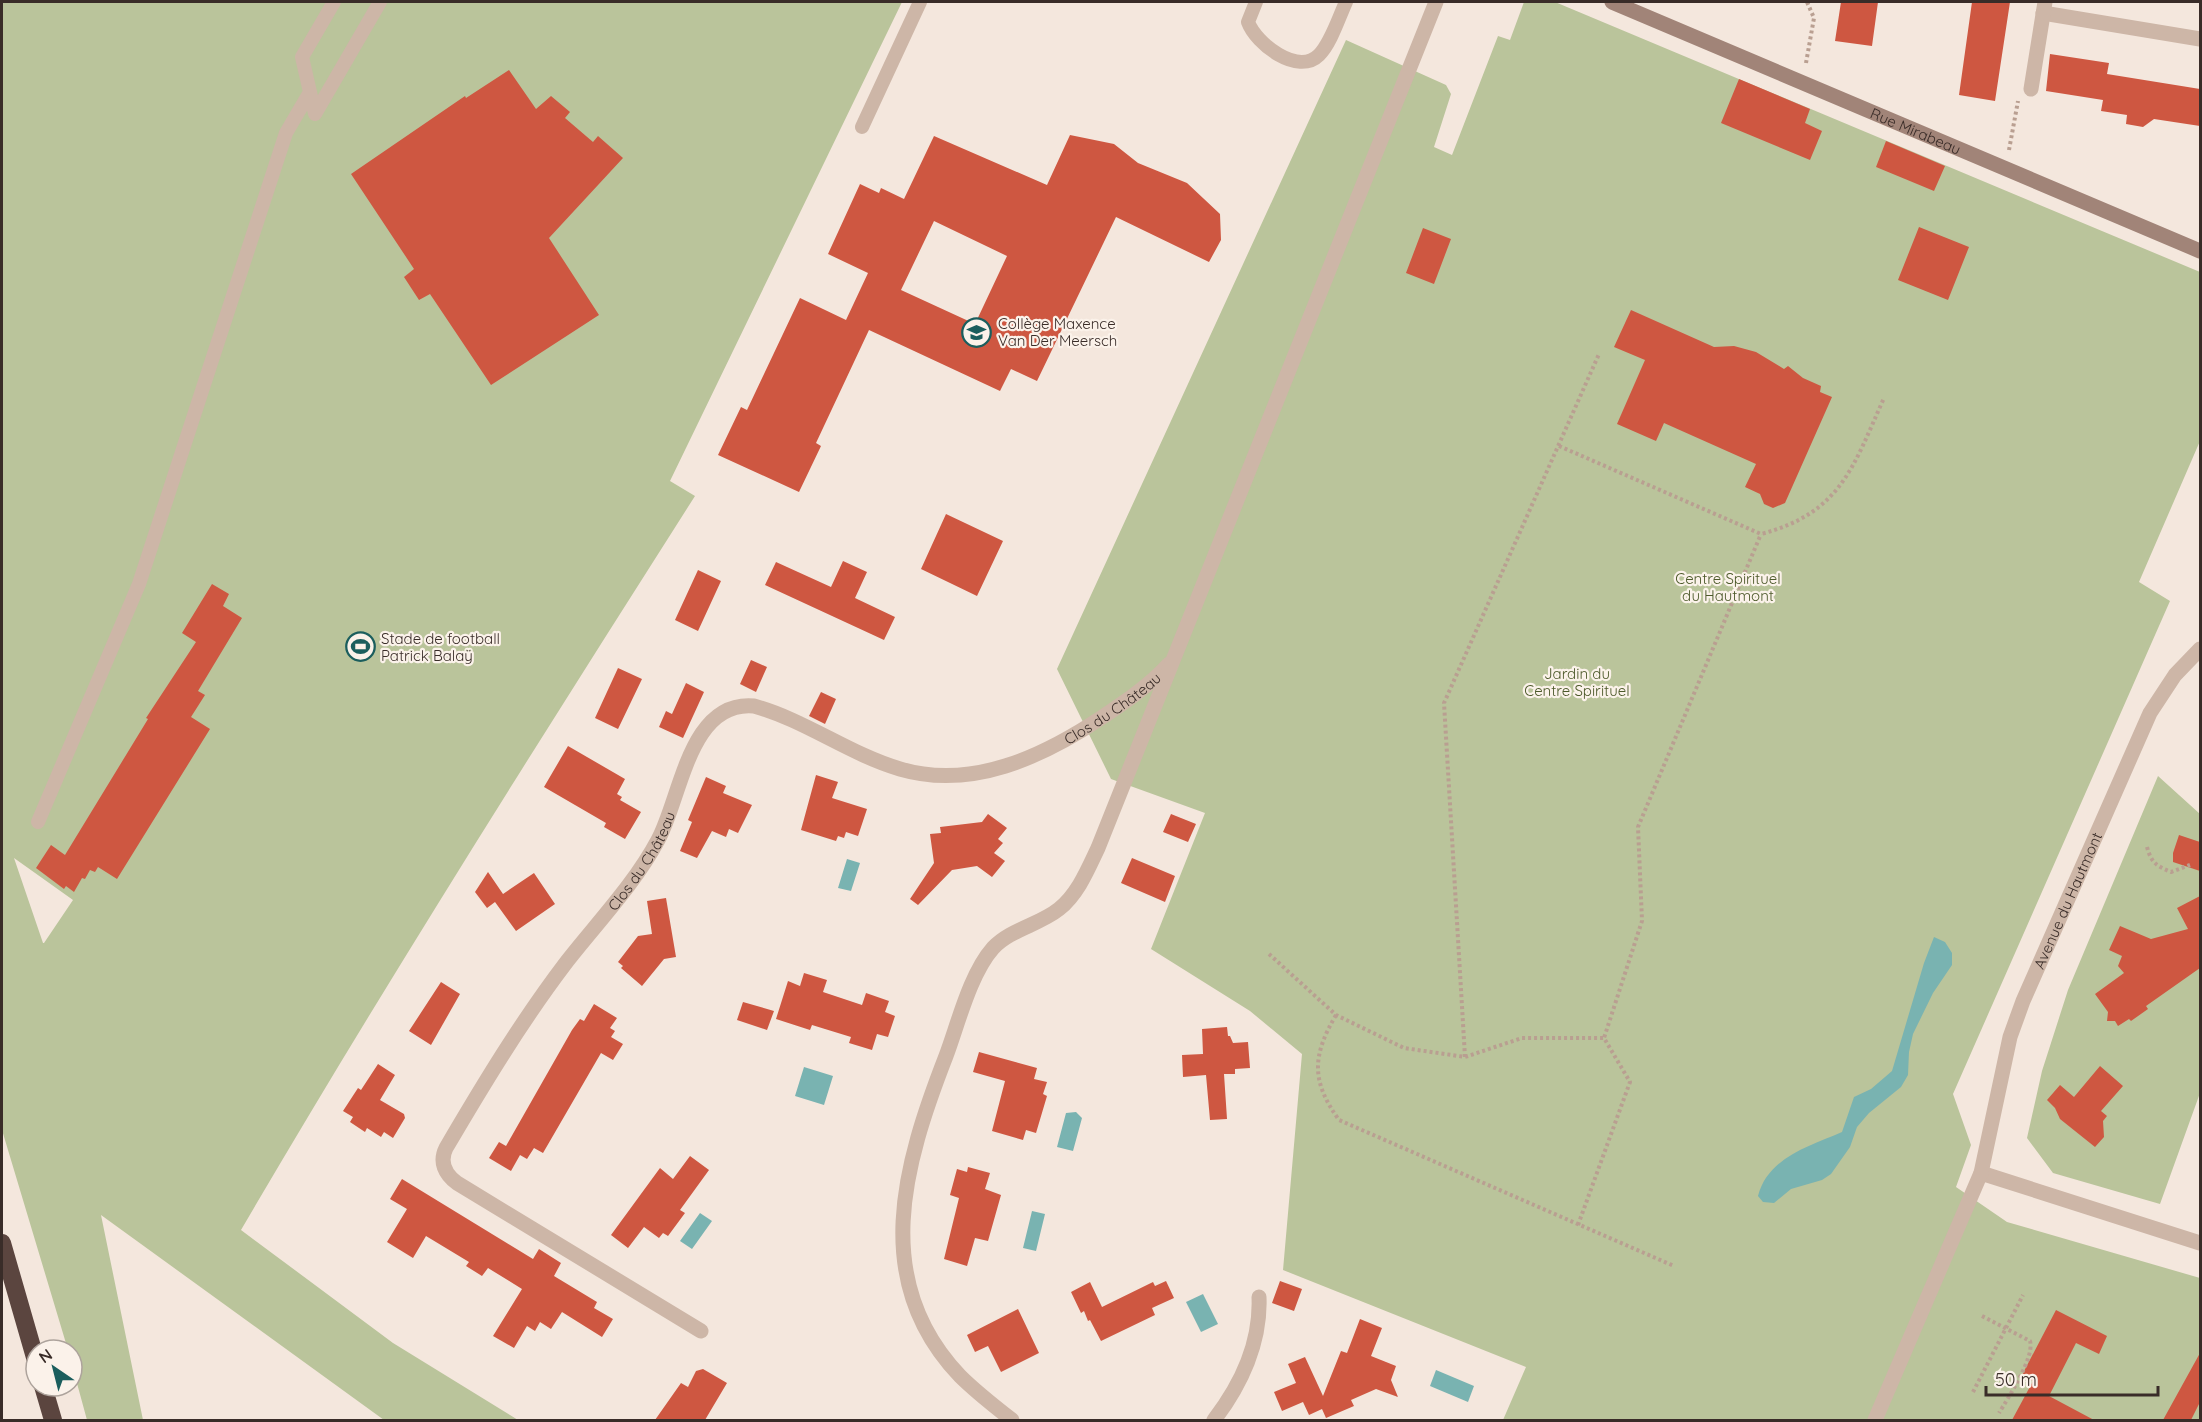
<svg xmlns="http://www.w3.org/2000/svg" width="2202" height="1422" font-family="Quicksand,sans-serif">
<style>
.green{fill:#bac49b;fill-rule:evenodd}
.water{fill:#79b3b1}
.building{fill:#ce5741;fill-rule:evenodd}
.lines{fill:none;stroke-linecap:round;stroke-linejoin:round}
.path{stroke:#b99f91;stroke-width:4;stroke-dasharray:3 3;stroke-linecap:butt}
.lane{stroke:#cdb6a7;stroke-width:14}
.street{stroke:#cdb6a7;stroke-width:15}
.secondary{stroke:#a18478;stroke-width:15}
.highway{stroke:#5b453f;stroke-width:18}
.labels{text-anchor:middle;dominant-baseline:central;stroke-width:4.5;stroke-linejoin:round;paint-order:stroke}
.street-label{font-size:15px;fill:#392c28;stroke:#fbf2ea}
.poi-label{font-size:15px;fill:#392c28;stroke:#fbf2ea;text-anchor:start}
.park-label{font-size:15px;fill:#4c592a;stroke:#fbf2ea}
</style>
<rect width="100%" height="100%" fill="#f4e7dd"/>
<!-- green -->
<path class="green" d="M 2,2 L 902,2 L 670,481 L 695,496 C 541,738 386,982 241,1230 L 393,1343 L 518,1420 L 384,1420 L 101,1215 L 143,1420 L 87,1420 L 72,1365 L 72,1350 L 68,1350 L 2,1130 ZM 14,858 L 73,900 L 44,943 L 43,943 Z
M 1524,2 L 1555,2 L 2200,272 L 2200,441 L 2139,582 L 2170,601 L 1953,1094 L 1971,1145 L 1956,1187 L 2007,1222 L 2200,1278 L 2200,1420 L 1503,1420 L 1526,1367 L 1283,1270 L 1302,1054 L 1250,1011 L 1151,949 L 1205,813 L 1111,779 L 1057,669 L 1346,40 L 1446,85 L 1451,94 L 1434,147 L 1452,155 L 1498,36 L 1510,40 Z
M 2158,776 L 2200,814 L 2200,1093 L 2160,1204 L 2053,1173 L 2027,1138 L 2042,1071 L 2068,990 Z"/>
<!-- water -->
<path class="water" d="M 847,859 L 860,863 L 851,891 L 838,888 Z
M 1934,937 L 1945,942 L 1952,953 L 1952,965 L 1933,993 L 1913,1034 L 1909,1052 L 1908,1075 L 1901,1087 L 1869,1113 L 1857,1127 L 1850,1147 L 1831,1174 L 1822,1180 L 1791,1189 L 1774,1203 L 1763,1202 L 1758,1196 C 1768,1157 1810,1146 1842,1132 L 1854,1097 L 1871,1089 L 1892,1071 L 1924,963 Z
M 804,1067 L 833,1076 L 824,1105 L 795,1096 Z
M 1076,1112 L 1082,1118 L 1073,1151 L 1057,1147 L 1066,1113 Z
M 1032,1211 L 1045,1214 L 1036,1251 L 1023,1248 Z
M 700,1213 L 712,1221 L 692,1249 L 680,1241 Z
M 1203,1294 L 1218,1324 L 1201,1332 L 1186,1302 Z
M 1436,1370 L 1474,1386 L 1468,1402 L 1430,1386 Z"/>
<!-- building -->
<path class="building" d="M 1841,2 L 1878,2 L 1872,46 L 1835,41 Z
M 1972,2 L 2010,2 L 1995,101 L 1959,95 Z
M 2050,54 L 2109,63 L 2107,74 L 2200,89 L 2200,126 L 2154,119 L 2143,127 L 2126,124 L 2127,115 L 2101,111 L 2103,100 L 2046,91 Z
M 509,70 L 536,109 L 551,96 L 570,112 L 565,118 L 593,142 L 598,136 L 623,158 L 549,238 L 599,315 L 491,385 L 430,294 L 419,300 L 404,277 L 414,269 L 351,174 L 465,96 L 466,98 Z
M 1739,79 L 1810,109 L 1805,123 L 1822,131 L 1810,160 L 1721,123 Z
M 1070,135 L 1114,144 L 1138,163 L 1187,183 L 1220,214 L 1221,240 L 1209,262 L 1116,217 L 1037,381 L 1011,369 L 1000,391 L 869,330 L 816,443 L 821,446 L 799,492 L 718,455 L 741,407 L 747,410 L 800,298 L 846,320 L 868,273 L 828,254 L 860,184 L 879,193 L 881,188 L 904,199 L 934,136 L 1047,185 ZM 934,221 L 1007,256 L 975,324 L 901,290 Z
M 1886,141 L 1945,166 L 1934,191 L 1876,167 Z
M 1919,227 L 1969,247 L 1948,300 L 1898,280 Z
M 1423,228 L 1451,239 L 1434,284 L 1406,273 Z
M 1631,310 L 1714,347 L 1734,346 L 1756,352 L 1784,369 L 1788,366 L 1803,378 L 1821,386 L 1820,392 L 1832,397 L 1785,503 L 1773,508 L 1764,504 L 1760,494 L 1745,487 L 1756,464 L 1664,423 L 1656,441 L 1617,424 L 1645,360 L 1614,347 Z
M 946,514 L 1003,541 L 977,596 L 921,569 Z
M 843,561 L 867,572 L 855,598 L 895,617 L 884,640 L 765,585 L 776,562 L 831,587 Z
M 698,570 L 721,581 L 698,631 L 675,620 Z
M 212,584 L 229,594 L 223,606 L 242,618 L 198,691 L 205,695 L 191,717 L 210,729 L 117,879 L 98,867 L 95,872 L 90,870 L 85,879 L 82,878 L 74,892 L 66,886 L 64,889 L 36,868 L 51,845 L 65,855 L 148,719 L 146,718 L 196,642 L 182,633 Z
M 751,660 L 767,667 L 756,692 L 740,684 Z
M 618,668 L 642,679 L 618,729 L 595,718 Z
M 686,683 L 704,692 L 683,738 L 659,727 L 666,711 L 672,714 Z
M 821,692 L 836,699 L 825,724 L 809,716 Z
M 568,746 L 625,779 L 617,794 L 622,797 L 620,800 L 641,812 L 625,839 L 604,827 L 606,823 L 544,787 Z
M 816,775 L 838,782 L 832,798 L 867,809 L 858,836 L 846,832 L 844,838 L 838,836 L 836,841 L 801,830 Z
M 706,777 L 726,786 L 723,793 L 752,805 L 738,833 L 729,829 L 726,837 L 712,831 L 697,858 L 680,851 L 692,822 L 688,820 Z
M 988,814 L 1007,828 L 998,839 L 1003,843 L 994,853 L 1005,861 L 992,877 L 977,866 L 952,870 L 918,905 L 910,899 L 934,863 L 930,834 L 941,833 L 940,827 L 982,822 Z
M 1171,814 L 1196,824 L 1188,842 L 1163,832 Z
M 2179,835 L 2200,842 L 2200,871 L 2173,862 L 2173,853 Z
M 1132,858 L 1175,876 L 1165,902 L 1121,883 Z
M 488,872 L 503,894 L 534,873 L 555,904 L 516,931 L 495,902 L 487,908 L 475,892 Z
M 2200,896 L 2200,968 L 2146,1006 L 2148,1009 L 2131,1021 L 2129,1019 L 2118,1026 L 2115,1021 L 2107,1021 L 2108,1012 L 2095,994 L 2124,973 L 2118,966 L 2122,956 L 2109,950 L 2120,926 L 2151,939 L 2188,929 L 2177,908 Z
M 666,898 L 676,957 L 664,959 L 642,986 L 621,968 L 623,966 L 618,962 L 638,936 L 652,934 L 647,901 Z
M 804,973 L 827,980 L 823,992 L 862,1005 L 866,993 L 889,1001 L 885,1012 L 895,1016 L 888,1037 L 877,1034 L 872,1050 L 849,1043 L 851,1037 L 812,1025 L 810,1030 L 776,1019 L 788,981 L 800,986 Z
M 441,982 L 460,994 L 431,1045 L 409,1031 Z
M 743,1002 L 774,1011 L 767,1030 L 737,1020 Z
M 594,1004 L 617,1018 L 610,1028 L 615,1031 L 611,1037 L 623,1044 L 613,1060 L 601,1053 L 543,1153 L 534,1148 L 527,1159 L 520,1155 L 511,1171 L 489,1158 L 499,1142 L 506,1146 L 572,1030 L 580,1019 L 584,1021 Z
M 1227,1027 L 1228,1036 L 1230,1036 L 1233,1043 L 1248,1042 L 1250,1068 L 1235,1069 L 1235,1074 L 1224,1074 L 1227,1119 L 1210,1120 L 1206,1075 L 1183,1077 L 1182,1055 L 1203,1054 L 1202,1029 Z
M 979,1052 L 1037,1068 L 1034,1079 L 1047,1082 L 1043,1094 L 1047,1096 L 1036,1133 L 1026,1130 L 1023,1140 L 992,1131 L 1005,1081 L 973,1072 Z
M 378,1064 L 395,1075 L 380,1100 L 404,1114 L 405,1118 L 393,1138 L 384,1132 L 381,1137 L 367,1128 L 365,1132 L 350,1122 L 353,1117 L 343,1111 L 358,1088 L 361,1090 Z
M 2100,1066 L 2123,1086 L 2101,1111 L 2107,1116 L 2103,1121 L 2104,1137 L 2095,1147 L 2060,1119 L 2055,1108 L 2047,1100 L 2060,1085 L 2074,1097 Z
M 690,1156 L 709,1170 L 680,1210 L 685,1213 L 668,1236 L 663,1233 L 659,1238 L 644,1227 L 628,1248 L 611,1235 L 660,1168 L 673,1179 Z
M 968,1167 L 990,1173 L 985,1189 L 1001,1195 L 988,1241 L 975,1238 L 967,1266 L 944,1259 L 959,1198 L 950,1195 L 957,1169 L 967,1172 Z
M 402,1179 L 533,1259 L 539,1249 L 561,1263 L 554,1276 L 597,1302 L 594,1308 L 613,1319 L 602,1337 L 562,1312 L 551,1329 L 540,1322 L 535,1331 L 527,1326 L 514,1348 L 493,1336 L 522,1289 L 488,1268 L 482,1276 L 466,1266 L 469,1262 L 426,1236 L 413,1258 L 387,1242 L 407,1209 L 390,1199 Z
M 1166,1281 L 1174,1298 L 1152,1308 L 1155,1315 L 1101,1341 L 1090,1320 L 1088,1321 L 1084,1311 L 1081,1313 L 1071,1292 L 1090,1282 L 1102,1307 L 1153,1282 L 1155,1286 Z
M 1280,1281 L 1302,1289 L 1294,1311 L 1272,1303 Z
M 1018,1309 L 1039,1353 L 1001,1372 L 988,1346 L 975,1352 L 967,1335 Z
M 2056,1310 L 2107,1336 L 2099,1354 L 2076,1343 L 2049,1396 L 2094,1420 L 2012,1420 L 2033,1381 L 2022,1375 Z
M 1360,1319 L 1382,1328 L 1371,1356 L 1396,1366 L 1391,1380 L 1398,1397 L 1376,1389 L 1351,1400 L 1354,1406 L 1326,1418 L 1322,1409 L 1309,1415 L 1303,1402 L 1282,1411 L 1274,1392 L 1296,1383 L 1288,1364 L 1305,1357 L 1323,1396 L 1341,1351 L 1347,1353 Z
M 2200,1353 L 2200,1402 L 2191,1420 L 2163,1420 Z
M 703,1369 L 727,1383 L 705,1420 L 655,1420 L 681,1383 L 688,1387 L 696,1371 Z"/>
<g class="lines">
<!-- path -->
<path class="path" d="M 1806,63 L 1814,18 L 1807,2
M 2009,150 L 2018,101
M 1559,446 L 1761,534 C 1841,513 1853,467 1884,398
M 2147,847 C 2151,862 2156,866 2171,872 L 2190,865
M 1269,954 L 1336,1015 L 1404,1048 L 1465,1057 L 1522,1038 L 1604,1038
M 1336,1015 C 1312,1056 1311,1081 1339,1120 L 1674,1266
M 1465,1057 L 1444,703 L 1599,354
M 1578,1225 L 1630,1082 L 1604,1038 L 1642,921 L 1638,827 L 1761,534
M 1982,1316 L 2030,1341 C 2035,1357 2008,1398 1999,1413
M 1973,1392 L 2023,1295"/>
<!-- lane -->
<path class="lane" d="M 334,2 L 302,57 L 315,114 L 380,2
M 1256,2 L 1248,22 C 1256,44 1298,76 1319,55 C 1331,43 1339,17 1346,2
M 862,127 L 920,2
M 38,822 L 139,584 L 286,133 L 310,92"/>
<!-- street -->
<g class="street">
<path d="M 2043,13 L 2200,39"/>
<path d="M 2031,89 L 2045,2"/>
<path d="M 1981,1173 L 2200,1243"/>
<path id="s1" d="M 701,1331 L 457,1183 C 445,1174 439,1162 446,1148 C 483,1085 521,1022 565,964 C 596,924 634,885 658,840 C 681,798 689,700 754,706 C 805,720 849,754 900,769 C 972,790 1042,757 1101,718 C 1125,702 1149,686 1169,664"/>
<path d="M 1012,1420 C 994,1406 976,1392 960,1376 C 869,1281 904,1164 946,1056 C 958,1024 970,974 993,948 C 1011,929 1039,925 1059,909 C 1078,894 1088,869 1098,848 L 1436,2"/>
<path d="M 1214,1420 C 1241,1385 1261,1342 1259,1297"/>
<path id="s2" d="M 1875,1420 L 1981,1173 L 2010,1037 L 2023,1001 L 2150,713 L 2175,675 L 2200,649"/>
</g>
<!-- secondary -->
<path class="secondary" id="s3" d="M 1612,2 L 2200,251"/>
<!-- highway -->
<path class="highway" d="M 2,1243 L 36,1361
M 43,1386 L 53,1420"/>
</g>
<!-- icons -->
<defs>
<symbol id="school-ring" viewBox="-11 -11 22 22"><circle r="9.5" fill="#fbf2ea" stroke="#1b5e5d" stroke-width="1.5"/><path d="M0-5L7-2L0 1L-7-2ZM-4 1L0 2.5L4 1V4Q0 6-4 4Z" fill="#1b5e5d"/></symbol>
<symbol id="stadium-ring" viewBox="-11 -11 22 22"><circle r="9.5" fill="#fbf2ea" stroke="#1b5e5d" stroke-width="1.5"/><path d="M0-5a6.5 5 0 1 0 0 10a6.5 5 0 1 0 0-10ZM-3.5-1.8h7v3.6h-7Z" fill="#1b5e5d"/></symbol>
</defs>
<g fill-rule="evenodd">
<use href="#school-ring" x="960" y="316" width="33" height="33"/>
<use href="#stadium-ring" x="344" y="630" width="33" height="33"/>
</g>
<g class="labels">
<!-- street labels -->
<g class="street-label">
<text stroke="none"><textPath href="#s3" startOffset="330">Rue Mirabeau</textPath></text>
<text stroke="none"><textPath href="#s1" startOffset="1266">Clos du Château</textPath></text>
<text stroke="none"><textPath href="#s1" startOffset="674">Clos du Château</textPath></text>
<text stroke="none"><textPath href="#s2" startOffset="556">Avenue du Hautmont</textPath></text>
</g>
<!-- poi labels -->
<g class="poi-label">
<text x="998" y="323">Collège Maxence<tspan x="998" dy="17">Van Der Meersch</tspan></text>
<text x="381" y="638">Stade de football<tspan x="381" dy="17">Patrick Balaÿ</tspan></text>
</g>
<!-- park labels -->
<g class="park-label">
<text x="1728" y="578">Centre Spirituel<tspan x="1728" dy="17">du Hautmont</tspan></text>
<text x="1577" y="673">Jardin du<tspan x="1577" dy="17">Centre Spirituel</tspan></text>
</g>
</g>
<!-- border -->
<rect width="2202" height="1422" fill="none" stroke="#392c28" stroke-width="6"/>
<!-- north arrow -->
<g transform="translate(54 1368) rotate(325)"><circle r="28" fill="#fbf2ea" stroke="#ada39c" stroke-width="1.5"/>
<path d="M0-4.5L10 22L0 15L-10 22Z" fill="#1b5e5d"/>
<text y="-9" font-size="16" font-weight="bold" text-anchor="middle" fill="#392c28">N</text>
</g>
<!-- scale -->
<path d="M1986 1386v9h172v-9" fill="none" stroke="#392c28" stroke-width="3"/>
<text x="1995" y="1386" font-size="18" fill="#392c28" stroke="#fbf2ea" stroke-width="4.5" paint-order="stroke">50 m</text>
</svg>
